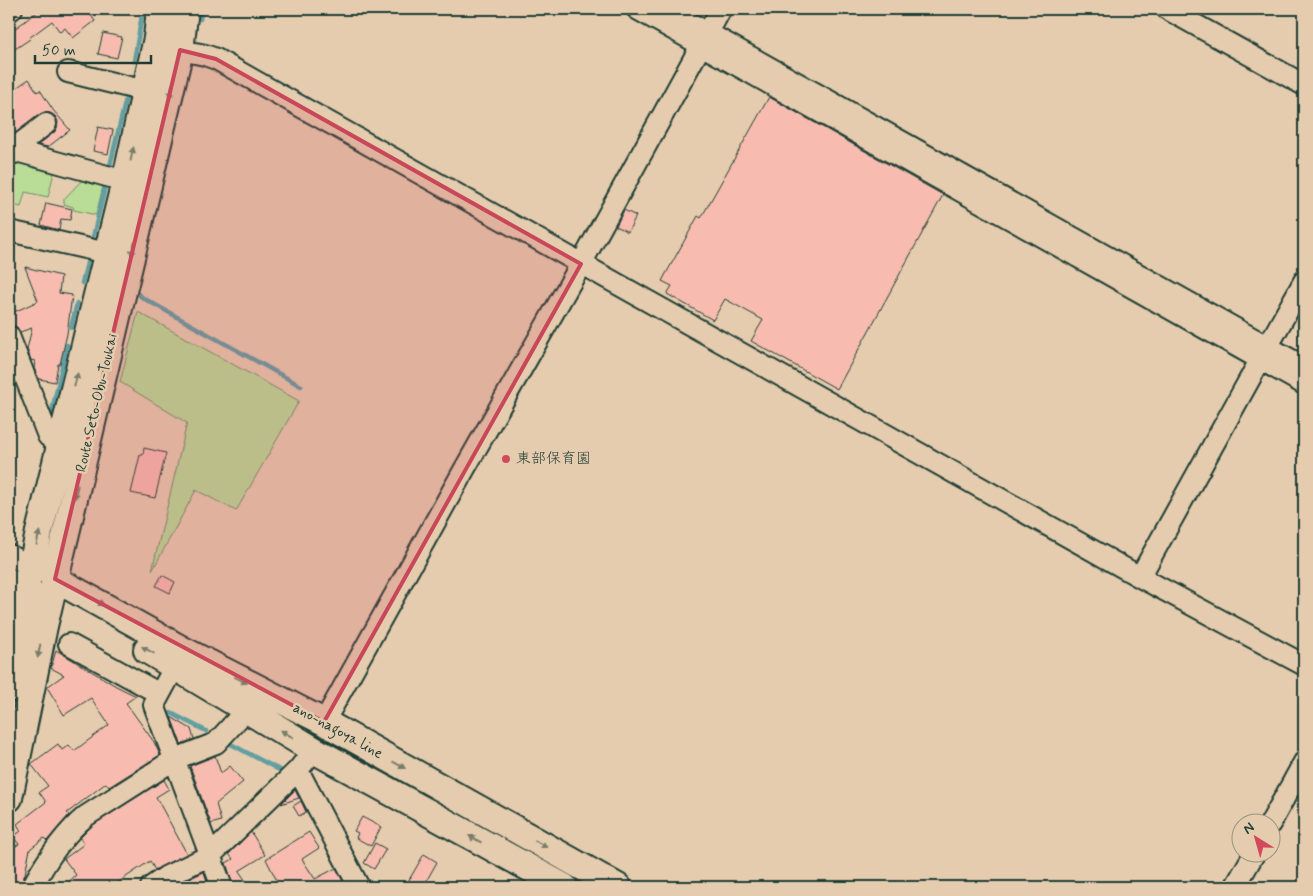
<svg xmlns="http://www.w3.org/2000/svg" width="1313" height="896" font-family="Mynerve,'Klee One',sans-serif">
<style>
.green{fill:#b9dc97;stroke:#6c8c66}
.lines{fill:none;stroke-linecap:round;stroke-linejoin:round}
.stream{stroke:#629ea2;stroke-width:4.5}
.building{fill:#f7bcaf;stroke:#1f3d34}
.minor-casing{stroke:#1f3d34;stroke-width:24}
.major-casing{stroke:#1f3d34;stroke-width:30}
.minor{stroke:#e6ccae;stroke-width:20}
.major{stroke:#e6ccae;stroke-width:26}
.oneway{fill:#797d6b}
.marked{fill:#c84859;fill-opacity:0.2;stroke:#c84859;stroke-width:4;stroke-linejoin:round}
.poi-dot{fill:#d1495b;stroke:#e6ccae;stroke-width:2}
.labels{text-anchor:middle;dominant-baseline:central;stroke-width:5;stroke-linejoin:round;paint-order:stroke}
.street-label{font-size:15px;fill:#1f3d34;stroke:#e6ccae}
.poi-label{font-size:15px;fill:#1f3d34;stroke:#e6ccae;text-anchor:start}
</style>
<rect width="100%" height="100%" fill="#e6ccae"/>
<filter id="ink" filterUnits="userSpaceOnUse"><feTurbulence type="fractalNoise" baseFrequency=".02" numOctaves="2"/><feDisplacementMap in="SourceGraphic" scale="10" xChannelSelector="R" yChannelSelector="G"/><feConvolveMatrix kernelMatrix="1 2 1 2 8 2 1 2 1" color-interpolation-filters="sRGB"/></filter>
<g filter="url(#ink)">
<!-- green -->
<path class="green" d="M 9,159 L 55,168 L 48,197 L 25,192 L 21,207 L 9,204 Z
M 85,177 L 104,182 L 96,215 L 74,210 L 73,207 L 64,204 L 64,199 Z
M 138,312 L 299,401 L 236,511 L 196,490 L 152,571 L 187,423 L 120,382 Z"/>
<g class="lines">
<!-- stream -->
<path class="stream" d="M 200,19 L 202,9
M 134,61 L 143,9
M 109,170 L 127,94
M 91,245 L 106,183
M 82,283 L 89,255
M 138,294 L 143,298 L 301,386
M 71,328 L 77,303
M 51,415 L 67,345
M 171,713 L 206,731
M 229,743 L 285,773"/>
</g>
<!-- building -->
<path class="building" d="M 41,9 L 86,9 L 95,21 L 73,38 L 65,28 L 60,32 L 52,21 L 29,38 L 30,39 L 9,53 L 9,33 Z
M 103,33 L 122,37 L 117,58 L 98,54 Z
M 29,79 L 37,92 L 40,90 L 53,110 L 70,130 L 48,147 L 38,145 L 53,133 L 57,128 L 58,122 L 56,117 L 50,113 L 44,112 L 39,115 L 9,138 L 9,93 Z
M 769,97 L 943,195 L 837,389 L 751,341 L 763,320 L 725,299 L 713,320 L 667,294 L 672,286 L 662,281 L 698,216 L 701,218 Z
M 98,127 L 113,130 L 108,154 L 93,151 Z
M 46,203 L 72,209 L 70,220 L 61,219 L 59,230 L 41,225 Z
M 624,210 L 636,216 L 628,232 L 616,226 Z
M 25,267 L 61,276 L 59,293 L 72,295 L 67,334 L 60,364 L 58,364 L 55,382 L 39,379 L 34,368 L 35,361 L 31,360 L 27,349 L 32,328 L 20,332 L 17,327 L 12,325 L 10,320 L 14,318 L 12,313 L 38,301 Z
M 144,448 L 166,453 L 155,498 L 131,493 L 140,455 L 143,455 Z
M 162,575 L 175,582 L 170,593 L 156,586 Z
M 56,650 L 116,686 L 136,696 L 126,703 L 154,742 L 160,755 L 109,787 L 106,783 L 67,813 L 69,815 L 47,841 L 44,838 L 30,849 L 25,874 L 20,887 L 9,885 L 13,848 L 19,844 L 13,837 L 21,831 L 17,824 L 46,802 L 39,792 L 48,786 L 31,764 L 58,744 L 62,750 L 69,745 L 74,751 L 109,725 L 91,698 L 64,715 L 47,687 L 64,675 L 51,668 Z
M 171,717 L 191,729 L 194,739 L 181,744 Z
M 215,756 L 221,773 L 230,766 L 243,782 L 216,804 L 221,821 L 211,824 L 190,766 Z
M 164,780 L 169,789 L 156,797 L 187,854 L 155,870 L 150,861 L 111,887 L 63,887 L 76,875 L 64,859 L 84,844 L 80,838 L 93,825 Z
M 295,790 L 299,798 L 281,804 Z
M 301,801 L 306,812 L 299,816 L 293,806 Z
M 362,817 L 381,827 L 371,846 L 356,838 L 358,833 L 354,831 Z
M 251,832 L 265,855 L 239,871 L 250,887 L 234,887 L 226,863 L 233,859 L 229,854 Z
M 309,832 L 319,848 L 302,859 L 315,879 L 336,868 L 346,887 L 280,887 L 266,859 Z
M 375,843 L 386,849 L 374,869 L 364,863 Z
M 424,854 L 437,862 L 423,887 L 405,887 Z
M 204,872 L 209,887 L 172,887 L 173,886 Z"/>
<g class="lines">
<defs>
<path id="minor" d="M 637,9 L 1304,384
M 665,9 L 1304,367
M 1167,9 L 1304,85
M 9,11 L 12,9
M 180,50 L 205,55 L 216,59 L 1140,577 L 1304,665
M 68,72 L 145,91
M 17,146 L 46,124
M 9,154 L 20,152 L 125,181
M 9,231 L 107,253
M 9,336 L 48,436 L 60,446
M 9,555 L 45,573
M 1140,577 L 1304,281
M 9,578 L 37,593
M 69,644 L 160,694
M 175,666 L 154,705 L 222,887
M 324,722 L 464,470 L 581,264 L 721,9
M 298,770 L 359,887
M 1270,824 L 1304,762
M 32,887 C 46,861 63,835 86,816 L 175,759 L 216,743 L 247,709
M 151,887 L 167,876 L 211,855 L 298,770 L 314,750
M 1235,887 L 1254,854"/>
<path id="major" d="M 55,579 L 183,650 L 324,722 L 618,887
M 147,650 L 314,750 L 564,887
M 9,688 L 23,614 L 24,587 L 32,567 L 39,532 L 129,165 L 157,38 L 160,9
M 9,798 L 44,626 L 180,50 L 185,9"/>
</defs>
<!-- minor casing -->
<use href="#minor" class="minor-casing"/>
<!-- major casing -->
<use href="#major" class="major-casing"/>
<!-- minor -->
<use href="#minor" class="minor"/>
<!-- major -->
<use href="#major" class="major"/>
</g>
<!-- one-way arrows -->
<defs><path id="oneway-solid" d="M-6-.8H1V-3.2L6.5 0L1 3.2V.8H-6Z" transform="scale(1.25)"/></defs>
<g class="oneway">
<use href="#oneway-solid" transform="translate(171 91) rotate(103)"/>
<use href="#oneway-solid" transform="translate(132 154) rotate(-78)"/>
<use href="#oneway-solid" transform="translate(133 249) rotate(104)"/>
<use href="#oneway-solid" transform="translate(76 380) rotate(-76)"/>
<use href="#oneway-solid" transform="translate(76 492) rotate(103)"/>
<use href="#oneway-solid" transform="translate(38 538) rotate(-78)"/>
<use href="#oneway-solid" transform="translate(98 602) rotate(30)"/>
<use href="#oneway-solid" transform="translate(148 650) rotate(-150)"/>
<use href="#oneway-solid" transform="translate(39 651) rotate(101)"/>
<use href="#oneway-solid" transform="translate(241 680) rotate(27)"/>
<use href="#oneway-solid" transform="translate(287 734) rotate(-149)"/>
<use href="#oneway-solid" transform="translate(399 765) rotate(29)"/>
<use href="#oneway-solid" transform="translate(475 839) rotate(-151)"/>
<use href="#oneway-solid" transform="translate(541 844) rotate(29)"/>
</g>
</g>
<!-- marked area -->
<path class="marked" d="M 180,50 L 216,59 L 581,264 L 324,722 L 55,579 Z"/>
<!-- markers -->
<circle class="poi-dot" cx="506" cy="459" r="5"/>
<g class="labels">
<!-- street labels -->
<g class="street-label">
<text transform="translate(97 403) rotate(-77)">Route Seto-Obu-Toukai</text>
<text transform="translate(338 731) rotate(29)">ano-nagoya line</text>
</g>
<!-- poi labels -->
<g class="poi-label">
<text x="516" y="459">東部保育園</text>
</g>
</g>
<!-- margin -->
<rect width="1313" height="896" fill="none" stroke="#e6ccae" stroke-width="30"/>
<rect x="15" y="15" width="1283" height="866" fill="none" stroke="#1f3d34" stroke-width="2" filter="url(#ink)"/>
<!-- north arrow -->
<g transform="translate(1256 838) rotate(323)"><circle r="24" fill="#e6ccae" stroke="#96937d"/>
<path d="M0-4L9 19L0 12L-9 19Z" fill="#d1495b"/>
<text y="-8" font-size="14" font-weight="bold" text-anchor="middle" fill="#1f3d34">N</text>
</g>
<!-- scale -->
<path d="M35 55v8h116v-8" fill="none" stroke="#1f3d34" stroke-width="2.5"/>
<text x="42" y="55" font-size="15" fill="#1f3d34" stroke="#e6ccae" stroke-width="4" paint-order="stroke">50 m</text>
</svg>
